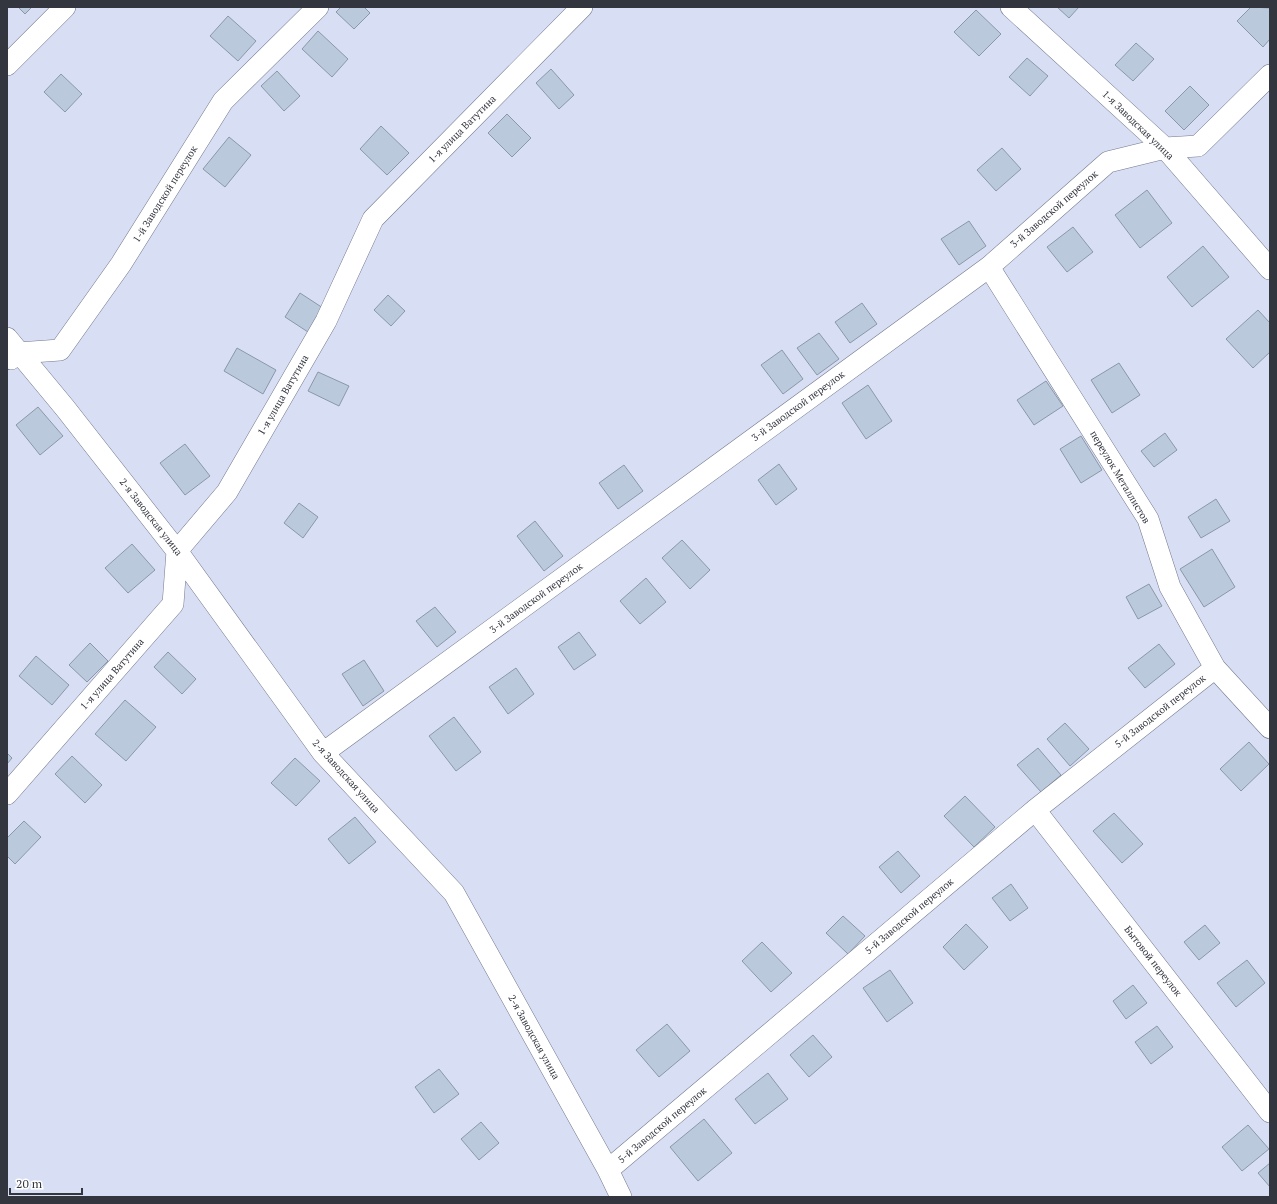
<svg xmlns="http://www.w3.org/2000/svg" width="1277" height="1204" font-family="'PT Serif',serif">
<style>
.building{fill:#bac9db;stroke:#8998a9}
.lines{fill:none;stroke-linecap:round;stroke-linejoin:round}
.minor-casing{stroke:#73798c;stroke-width:22}
.minor{stroke:#fff;stroke-width:21}
.labels{text-anchor:middle;dominant-baseline:central;stroke-width:3;stroke-linejoin:round;paint-order:stroke}
.street-label{font-size:10px;fill:#34363f;stroke:#fff}
</style>
<rect width="100%" height="100%" fill="#d8dff5"/>
<!-- building -->
<path class="building" d="M 18,7 L 32,7 L 25,14 Z
M 341,7 L 364,7 L 370,13 L 354,29 L 336,12 Z
M 1057,7 L 1079,7 L 1069,18 Z
M 1251,7 L 1270,8 L 1270,39 L 1263,47 L 1237,21 Z
M 976,10 L 1001,34 L 979,56 L 954,32 Z
M 228,16 L 256,41 L 238,61 L 210,36 Z
M 318,31 L 348,59 L 332,77 L 302,49 Z
M 1136,43 L 1154,59 L 1133,81 L 1115,65 Z
M 1027,58 L 1048,76 L 1030,96 L 1009,77 Z
M 551,69 L 574,95 L 559,109 L 536,83 Z
M 277,71 L 300,96 L 284,111 L 261,86 Z
M 61,74 L 82,94 L 65,112 L 44,92 Z
M 1190,86 L 1209,105 L 1184,130 L 1165,111 Z
M 507,114 L 531,138 L 512,157 L 488,133 Z
M 381,126 L 409,153 L 387,175 L 360,149 Z
M 229,137 L 251,155 L 225,187 L 203,169 Z
M 1002,148 L 1021,169 L 996,191 L 977,170 Z
M 1147,190 L 1172,223 L 1140,248 L 1115,215 Z
M 969,221 L 986,246 L 959,265 L 941,239 Z
M 1073,227 L 1093,252 L 1067,272 L 1047,247 Z
M 1203,246 L 1229,277 L 1192,307 L 1167,277 Z
M 300,293 L 323,308 L 308,332 L 285,317 Z
M 388,295 L 405,311 L 391,326 L 374,310 Z
M 862,303 L 877,324 L 850,343 L 835,322 Z
M 1258,310 L 1270,323 L 1270,352 L 1253,368 L 1226,339 Z
M 819,333 L 839,359 L 817,375 L 797,348 Z
M 237,348 L 276,370 L 263,394 L 224,371 Z
M 782,350 L 803,379 L 783,394 L 761,365 Z
M 1119,363 L 1140,395 L 1112,413 L 1091,380 Z
M 318,372 L 349,386 L 339,406 L 308,391 Z
M 1046,381 L 1063,406 L 1034,425 L 1017,400 Z
M 868,385 L 892,421 L 866,439 L 842,403 Z
M 38,407 L 63,436 L 40,455 L 16,425 Z
M 1165,433 L 1177,450 L 1154,467 L 1141,451 Z
M 1081,436 L 1102,470 L 1081,483 L 1060,449 Z
M 185,444 L 210,476 L 185,495 L 160,463 Z
M 779,464 L 797,489 L 776,505 L 758,480 Z
M 624,465 L 643,491 L 618,509 L 599,483 Z
M 1216,499 L 1230,521 L 1201,538 L 1188,517 Z
M 299,503 L 318,517 L 303,538 L 284,523 Z
M 535,521 L 563,556 L 544,571 L 517,536 Z
M 682,540 L 710,570 L 690,589 L 662,558 Z
M 132,544 L 155,570 L 128,593 L 105,568 Z
M 1212,549 L 1235,587 L 1204,607 L 1180,569 Z
M 646,578 L 666,602 L 640,624 L 620,601 Z
M 1149,584 L 1162,606 L 1138,619 L 1126,597 Z
M 435,607 L 456,632 L 437,647 L 416,621 Z
M 579,632 L 596,655 L 574,670 L 558,647 Z
M 90,643 L 108,661 L 87,682 L 69,665 Z
M 1159,644 L 1175,664 L 1145,688 L 1128,668 Z
M 168,652 L 196,679 L 182,694 L 154,667 Z
M 36,656 L 69,685 L 52,705 L 19,676 Z
M 364,660 L 384,691 L 363,706 L 342,674 Z
M 516,668 L 534,694 L 508,714 L 489,687 Z
M 125,700 L 156,727 L 126,761 L 95,734 Z
M 454,717 L 481,752 L 456,771 L 429,736 Z
M 1065,723 L 1089,749 L 1070,766 L 1047,739 Z
M 1249,742 L 1269,764 L 1241,791 L 1220,769 Z
M 1038,748 L 1061,775 L 1041,792 L 1017,765 Z
M 7,753 L 12,758 L 7,764 Z
M 72,756 L 102,785 L 85,803 L 55,774 Z
M 295,758 L 320,781 L 296,806 L 271,783 Z
M 965,796 L 995,827 L 974,847 L 944,816 Z
M 1114,813 L 1143,844 L 1122,863 L 1093,831 Z
M 355,817 L 376,842 L 349,864 L 328,839 Z
M 24,821 L 41,837 L 15,864 L 7,856 L 7,838 Z
M 898,851 L 920,876 L 901,893 L 879,867 Z
M 1011,884 L 1028,908 L 1010,921 L 992,898 Z
M 843,916 L 865,936 L 848,954 L 826,933 Z
M 966,924 L 988,947 L 964,970 L 943,947 Z
M 1205,925 L 1220,943 L 1199,960 L 1184,942 Z
M 762,942 L 792,973 L 771,992 L 742,961 Z
M 1247,960 L 1265,983 L 1236,1007 L 1217,983 Z
M 890,970 L 913,1003 L 887,1022 L 863,988 Z
M 1133,985 L 1147,1003 L 1126,1019 L 1113,1001 Z
M 667,1024 L 690,1051 L 659,1077 L 636,1050 Z
M 1157,1026 L 1173,1047 L 1151,1064 L 1135,1042 Z
M 813,1035 L 832,1057 L 809,1077 L 790,1055 Z
M 439,1069 L 459,1094 L 434,1113 L 415,1087 Z
M 768,1073 L 788,1099 L 755,1124 L 735,1099 Z
M 704,1119 L 732,1153 L 698,1181 L 670,1147 Z
M 481,1122 L 499,1143 L 479,1160 L 461,1139 Z
M 1248,1125 L 1269,1149 L 1242,1171 L 1222,1147 Z
M 1270,1163 L 1270,1187 L 1258,1173 Z"/>
<g class="lines">
<defs>
<path id="minor" d="M 1011,7 L 1165,148 L 1270,269
M 7,65 L 65,7
M 989,267 L 1148,519 L 1170,587 L 1215,668 L 1270,728
M 7,338 L 65,408 L 177,551 L 323,753 L 454,893 L 608,1170 L 621,1197
M 11,359 L 18,353 L 60,350 L 121,264 L 223,101 L 318,7
M 323,753 L 989,267 L 1108,162 L 1165,148 L 1198,146 L 1270,75
M 7,794 L 173,604 L 177,551 L 227,492 L 326,321 L 373,219 L 582,7
M 1035,810 L 1270,1112
M 608,1170 L 1035,810 L 1215,668"/>
</defs>
<!-- minor casing -->
<use href="#minor" class="minor-casing"/>
<!-- minor -->
<use href="#minor" class="minor"/>
</g>
<g class="labels">
<!-- street labels -->
<g class="street-label">
<text transform="translate(1138 125) rotate(44)">1-я Заводская улица</text>
<text transform="translate(462 129) rotate(-45)">1-я улица Ватутина</text>
<text transform="translate(165 194) rotate(-58)">1-й Заводской переулок</text>
<text transform="translate(1054 209) rotate(-41)">3-й Заводской переулок</text>
<text transform="translate(283 395) rotate(-60)">1-я улица Ватутина</text>
<text transform="translate(798 406) rotate(-36)">3-й Заводской переулок</text>
<text transform="translate(1120 477) rotate(59)">переулок Металлистов</text>
<text transform="translate(151 517) rotate(52)">2-я Заводская улица</text>
<text transform="translate(536 598) rotate(-36)">3-й Заводской переулок</text>
<text transform="translate(112 674) rotate(-49)">1-я улица Ватутина</text>
<text transform="translate(1160 711) rotate(-38)">5-й Заводской переулок</text>
<text transform="translate(346 776) rotate(48)">2-я Заводская улица</text>
<text transform="translate(909 916) rotate(-40)">5-й Заводской переулок</text>
<text transform="translate(1153 961) rotate(52)">Бытовой переулок</text>
<text transform="translate(534 1037) rotate(61)">2-я Заводская улица</text>
<text transform="translate(662 1125) rotate(-40)">5-й Заводской переулок</text>
</g>
</g>
<!-- border -->
<rect width="1277" height="1204" fill="none" stroke="#34363f" stroke-width="16"/>
<!-- scale -->
<path d="M10 1188v6h72v-6" fill="none" stroke="#34363f" stroke-width="2"/>
<text x="16" y="1188" font-size="12" fill="#34363f" stroke="#ffffff" stroke-width="3" paint-order="stroke">20 m</text>
</svg>
